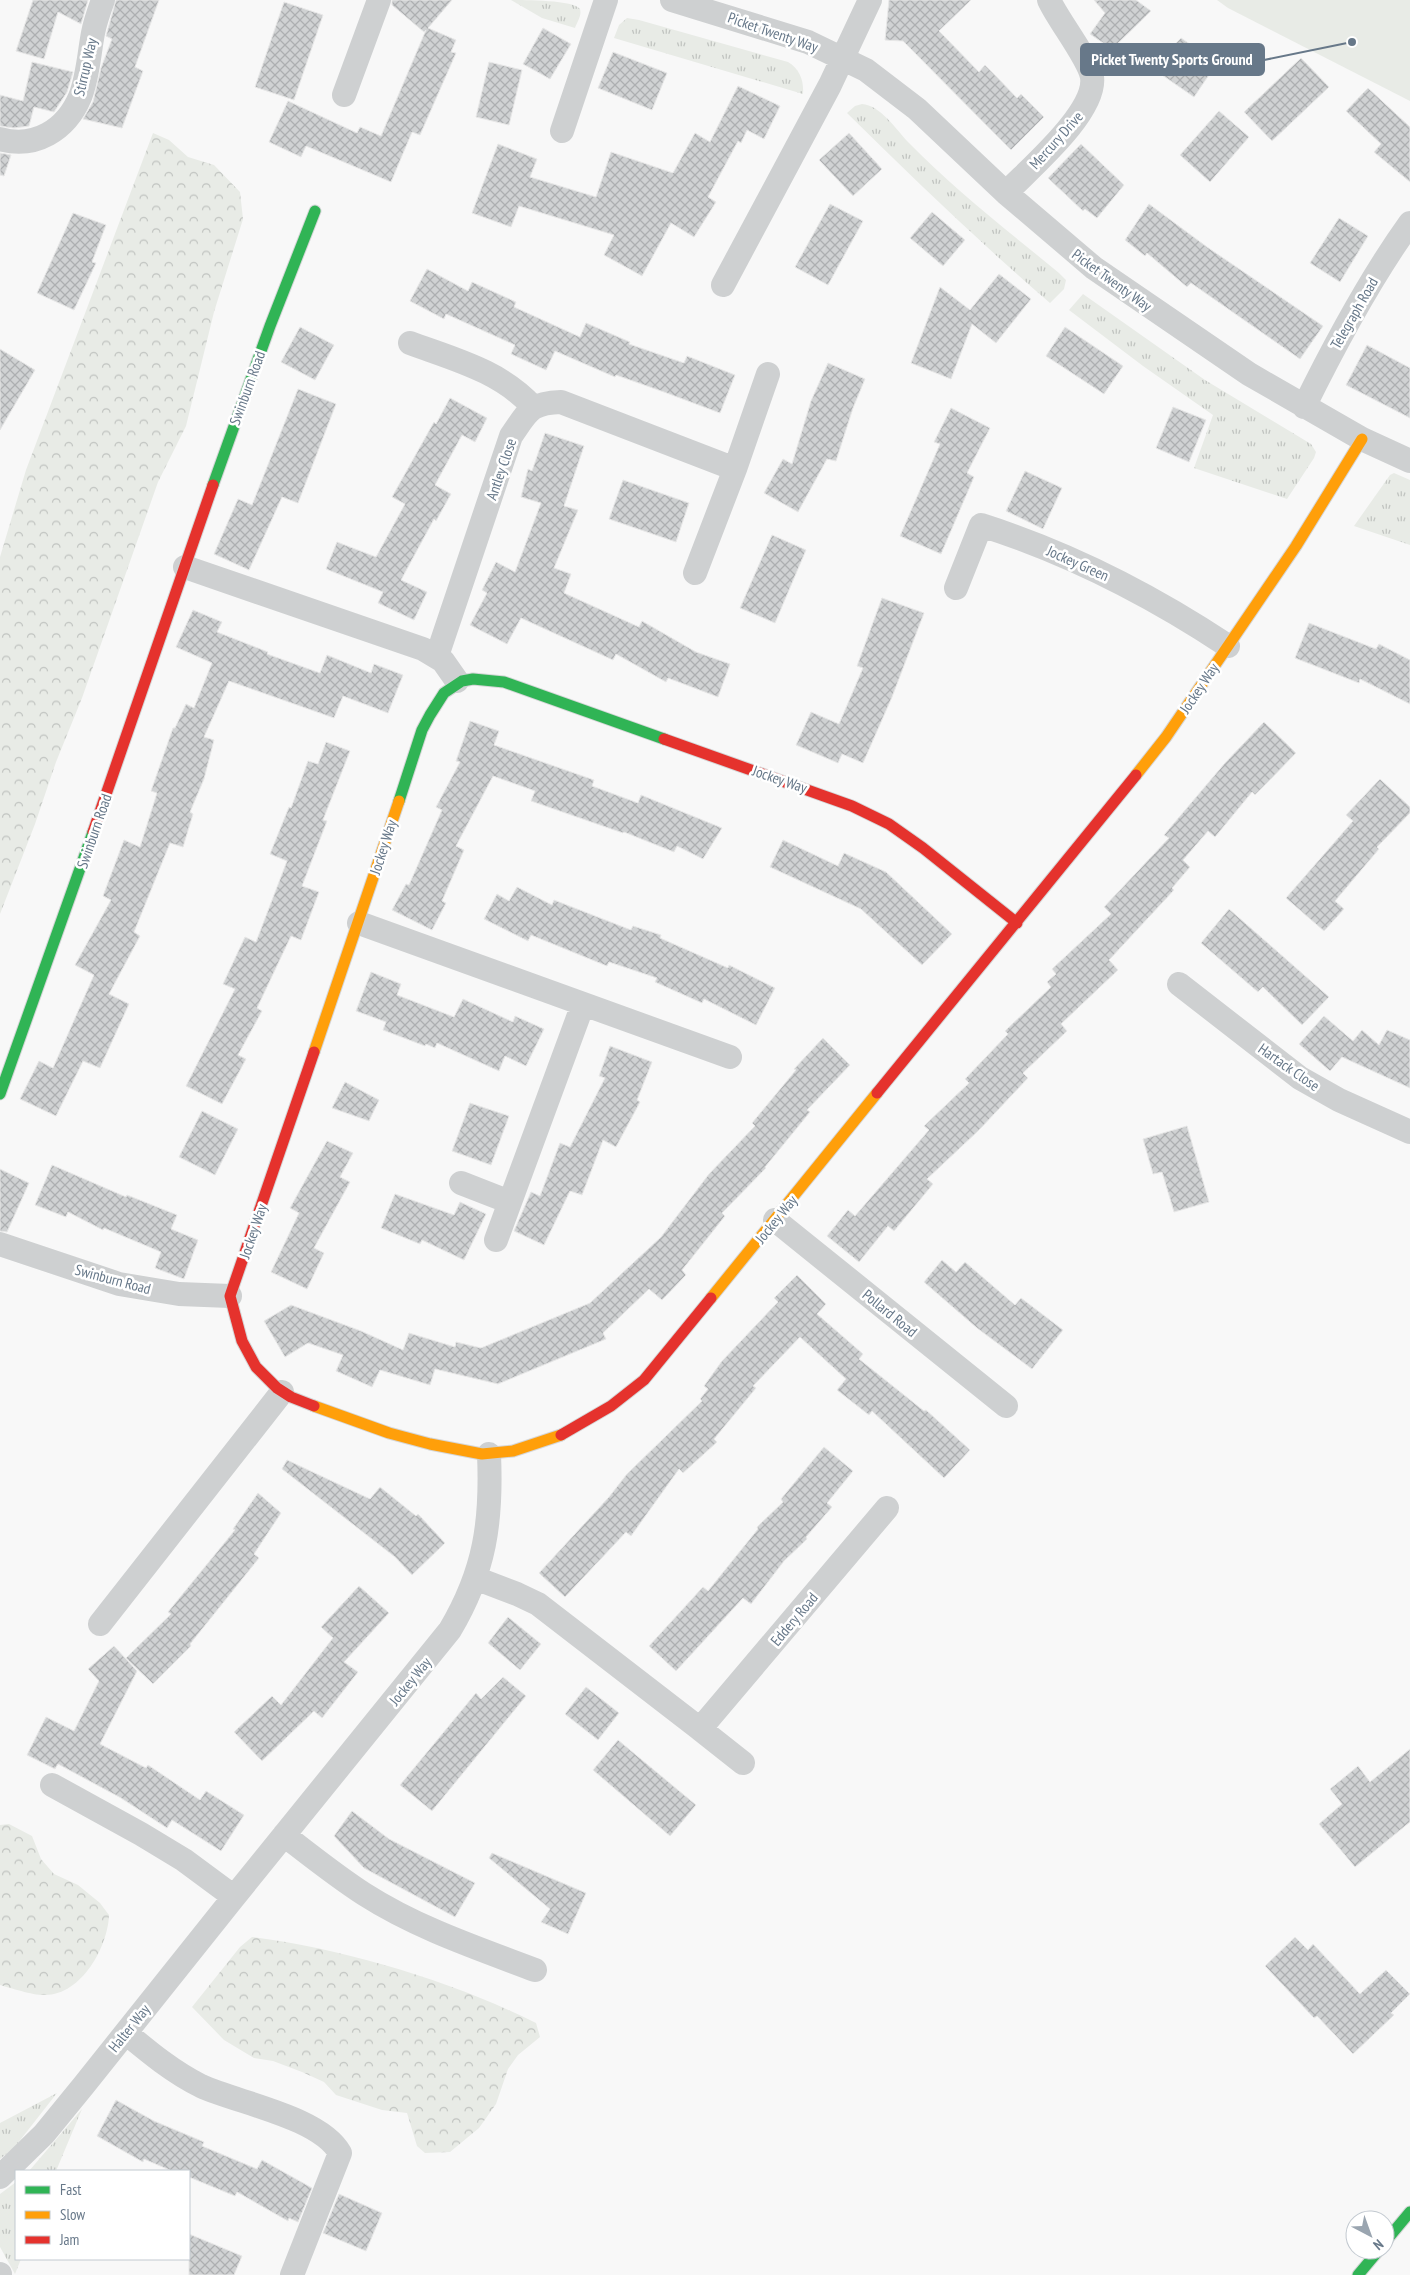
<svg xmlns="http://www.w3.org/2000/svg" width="1410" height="2275" font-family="'PT Sans Narrow',sans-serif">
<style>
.grass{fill:url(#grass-tufts)}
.forest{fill:url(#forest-crowns)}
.green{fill:#e8ebe6}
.building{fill:url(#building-cross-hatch);stroke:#e8e8e8}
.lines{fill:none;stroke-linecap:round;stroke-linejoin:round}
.fast-casing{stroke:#d5d6d7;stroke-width:13}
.slow-casing{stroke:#d5d6d7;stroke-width:13}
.jam-casing{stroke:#d5d6d7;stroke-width:13}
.street{stroke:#ced0d1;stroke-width:24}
.fast{stroke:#30b455;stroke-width:11}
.slow{stroke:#ff9f0a;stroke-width:11}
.jam{stroke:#e5322d;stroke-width:11}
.labels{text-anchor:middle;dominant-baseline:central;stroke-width:5;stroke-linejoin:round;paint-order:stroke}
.street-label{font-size:15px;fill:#677889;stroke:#fff}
.leader{fill:none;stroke:#677889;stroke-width:2}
.callout-dot{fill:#677889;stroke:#fff;stroke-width:2}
.callout{fill:#677889;stroke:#677889;stroke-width:2}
.callout-label{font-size:16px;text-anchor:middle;font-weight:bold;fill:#fff}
</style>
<defs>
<pattern id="grass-tufts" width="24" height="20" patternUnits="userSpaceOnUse" patternTransform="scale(1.25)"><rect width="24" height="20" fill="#e8ebe6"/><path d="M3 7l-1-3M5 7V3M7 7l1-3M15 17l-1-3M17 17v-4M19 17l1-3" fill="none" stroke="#c0c3c0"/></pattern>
<pattern id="forest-crowns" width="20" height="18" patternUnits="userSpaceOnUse" patternTransform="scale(1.25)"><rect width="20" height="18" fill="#e8ebe6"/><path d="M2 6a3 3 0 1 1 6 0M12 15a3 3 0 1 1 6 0" fill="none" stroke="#c0c3c0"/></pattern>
<pattern id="building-cross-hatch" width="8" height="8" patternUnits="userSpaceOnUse" patternTransform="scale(1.25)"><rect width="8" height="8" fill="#d0d2d3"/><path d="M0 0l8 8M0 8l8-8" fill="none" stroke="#adafb1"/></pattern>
</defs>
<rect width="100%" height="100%" fill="#f8f8f8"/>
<!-- grass -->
<path class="grass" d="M 511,0 C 525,0 574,0 580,9 C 582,16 577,22 575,28 L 542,18 Z
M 627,18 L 639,20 L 788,62 C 800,69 804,81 803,94 L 614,38 L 619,25 Z
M 862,104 C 880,105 896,129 908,142 C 955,190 1008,231 1059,273 L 1066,280 L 1064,289 L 1050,303 C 979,242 913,178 847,113 L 855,106 Z
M 1083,294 L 1205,380 L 1311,444 L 1316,452 L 1314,458 L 1287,499 L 1194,468 L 1213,415 L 1143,366 L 1069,310 Z
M 1394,473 L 1410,480 L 1410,545 L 1354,526 L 1390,475 Z
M 57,2093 L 14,2148 L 0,2159 L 0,2123 Z
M 82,2109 L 56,2171 L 29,2171 Z
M 16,2182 L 16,2259 L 21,2259 L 15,2274 L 0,2247 L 0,2194 Z"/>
<!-- forest -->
<path class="forest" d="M 153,133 L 169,140 L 188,157 L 214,165 L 240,192 L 243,219 L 214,312 L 186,426 L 158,482 L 82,698 L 56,762 L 35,824 L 0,914 L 0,557 L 26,470 Z
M 9,1824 L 32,1836 L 41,1859 L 54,1874 L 78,1885 L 100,1903 L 109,1915 C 108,1946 82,1995 45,1995 C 36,1996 10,1988 0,1985 L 0,1825 Z
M 252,1937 C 345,1949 452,1981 536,2023 L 540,2037 L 518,2055 L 508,2069 L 496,2104 L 479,2128 L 450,2152 L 425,2153 L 417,2146 L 407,2113 L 382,2110 L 336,2095 L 324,2082 L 302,2072 L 273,2061 L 254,2058 L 224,2040 L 192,2007 L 240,1947 Z"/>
<!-- green -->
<path class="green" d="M 1217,0 L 1410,0 L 1410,101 L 1228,8 Z"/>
<!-- building -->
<path class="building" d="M 33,0 L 88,0 L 81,24 L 58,12 L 44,59 L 16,51 Z
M 116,0 L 159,0 L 135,67 L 143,71 L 122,128 L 83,119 L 93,102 L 101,68 L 112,39 L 106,36 Z
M 392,0 L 452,0 L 428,28 L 456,40 L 451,52 L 456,53 L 420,135 L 412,132 L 391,182 L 306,146 L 301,157 L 269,142 L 288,101 L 357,133 L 360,127 L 381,136 L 426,30 L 424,32 L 392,5 Z
M 889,0 L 971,0 L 939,31 L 979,72 L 985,65 L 1017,98 L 1021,94 L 1044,117 L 1011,150 L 903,41 L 885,40 Z
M 1094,0 L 1136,0 L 1151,11 L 1112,49 L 1090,34 L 1105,13 Z
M 284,2 L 323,15 L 294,100 L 255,87 Z
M 543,28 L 571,44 L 550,79 L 523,64 Z
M 1181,38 L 1217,63 L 1194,97 L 1152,68 Z
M 613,52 L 667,73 L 652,110 L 598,88 Z
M 1301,58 L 1329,87 L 1272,141 L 1244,112 Z
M 32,62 L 73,72 L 67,92 L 54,112 L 34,107 L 29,126 L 14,128 L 0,126 L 0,95 L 23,101 Z
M 489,62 L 522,70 L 509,125 L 476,117 Z
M 738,86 L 780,106 L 764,139 L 747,130 L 741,143 L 738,141 L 708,197 L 716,202 L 694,237 L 671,223 L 642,276 L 604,255 L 614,235 L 519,206 L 511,227 L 472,213 L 498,144 L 537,159 L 530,177 L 596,197 L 611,152 L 673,173 L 695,133 L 710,142 Z
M 1368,88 L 1410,127 L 1410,182 L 1374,152 L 1381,144 L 1346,111 Z
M 1219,111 L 1249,137 L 1210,182 L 1180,155 Z
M 849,133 L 882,169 L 853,196 L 819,160 Z
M 1081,144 L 1124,185 L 1097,218 L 1085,209 L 1083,211 L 1048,178 Z
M 0,153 L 11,155 L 4,176 L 0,175 Z
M 830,204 L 863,221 L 828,285 L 795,267 Z
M 1149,204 L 1207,247 L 1323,326 L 1300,359 L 1191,283 L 1187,287 L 1147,253 L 1145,256 L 1125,240 Z
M 932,212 L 965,240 L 943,266 L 910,238 Z
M 73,213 L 106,225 L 92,262 L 96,263 L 74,310 L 37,293 Z
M 1339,218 L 1368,236 L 1340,282 L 1310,263 Z
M 427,269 L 468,291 L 472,282 L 516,302 L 514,307 L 580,337 L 586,323 L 630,342 L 629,344 L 684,363 L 687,356 L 735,375 L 720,413 L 664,392 L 616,375 L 615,377 L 555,351 L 546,370 L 511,354 L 515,345 L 446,314 L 444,319 L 410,301 Z
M 999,274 L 1031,299 L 996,343 L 972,324 L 951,379 L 911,363 L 940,287 L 970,310 Z
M 300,327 L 334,345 L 315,380 L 281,362 Z
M 1065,327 L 1123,366 L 1104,394 L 1046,356 Z
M 1367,345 L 1410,368 L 1410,418 L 1346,385 Z
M 0,349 L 35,370 L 0,430 Z
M 828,363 L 865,379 L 853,408 L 836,461 L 827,459 L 798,512 L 764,493 L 783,459 L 792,464 L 811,401 Z
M 298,389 L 336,404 L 298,503 L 282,497 L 249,570 L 214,554 L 238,499 L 252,505 Z
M 450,398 L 487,418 L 475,442 L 462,435 L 435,485 L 451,494 L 436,521 L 434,519 L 401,580 L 427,592 L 414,620 L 378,603 L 383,592 L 326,569 L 337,542 L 376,557 L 405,504 L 392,497 L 434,422 L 436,424 Z
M 1173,407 L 1206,420 L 1189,462 L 1156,448 Z
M 951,408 L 990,428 L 967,473 L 974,477 L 941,554 L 900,536 L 940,444 L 934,442 Z
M 545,433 L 584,446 L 564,506 L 578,510 L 554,568 L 571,574 L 564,593 L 639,627 L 642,621 L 696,652 L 730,664 L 718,697 L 668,678 L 666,682 L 616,654 L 613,660 L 521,618 L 507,644 L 470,625 L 487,593 L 482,590 L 496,562 L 515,572 L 541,503 L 521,497 L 528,469 L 532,471 Z
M 1025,471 L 1062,488 L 1043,529 L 1006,511 Z
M 623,480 L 689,503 L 676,542 L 609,519 Z
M 772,535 L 806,550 L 775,623 L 740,608 Z
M 882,598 L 924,613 L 892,697 L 863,763 L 842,754 L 838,763 L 796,745 L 811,712 L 839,724 L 863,668 L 857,666 Z
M 193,610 L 222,622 L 217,632 L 268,652 L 267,654 L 320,673 L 327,655 L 371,673 L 374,664 L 403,675 L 388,713 L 343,696 L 334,718 L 229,681 L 204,737 L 214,740 L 204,779 L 190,812 L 193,814 L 183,847 L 170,843 L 134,932 L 140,936 L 109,994 L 129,1004 L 100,1068 L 83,1061 L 56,1116 L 20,1099 L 39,1061 L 53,1068 L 94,975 L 75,965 L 111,900 L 103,896 L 124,840 L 140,847 L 157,793 L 151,791 L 173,728 L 175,728 L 186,704 L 194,708 L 212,663 L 176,647 Z
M 1309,623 L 1376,649 L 1379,644 L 1410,660 L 1410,704 L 1360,679 L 1359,683 L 1295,658 Z
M 470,721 L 499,731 L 494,745 L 594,780 L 592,786 L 638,803 L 641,795 L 722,828 L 703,859 L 677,846 L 674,852 L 624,832 L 623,833 L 531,801 L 535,791 L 493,776 L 456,846 L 464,850 L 442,901 L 446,903 L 432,930 L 392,910 L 406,884 L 409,885 L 442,810 L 436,807 L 460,762 L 456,761 Z
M 1264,722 L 1296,753 L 1255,795 L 1252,792 L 1215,837 L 1208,831 L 1183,860 L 1190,867 L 1172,888 L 1174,890 L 1109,960 L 1118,970 L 1061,1024 L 1067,1031 L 1023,1073 L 1028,1078 L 979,1130 L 927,1179 L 933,1184 L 894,1231 L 888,1226 L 859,1262 L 827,1236 L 848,1210 L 855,1216 L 929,1130 L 924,1126 L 969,1083 L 965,1079 L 1008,1034 L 1005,1031 L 1051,987 L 1047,982 L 1056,974 L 1052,969 L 1111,914 L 1104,907 L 1169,838 L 1164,835 L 1225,763 Z
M 326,742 L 350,751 L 323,820 L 327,821 L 302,886 L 319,892 L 301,940 L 291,936 L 257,1008 L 262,1011 L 238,1055 L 246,1059 L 222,1104 L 186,1086 L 235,989 L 223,984 L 245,937 L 256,942 L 287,861 L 270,854 L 289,807 L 291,808 L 308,761 L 318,764 Z
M 1380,779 L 1410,807 L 1410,813 L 1377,847 L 1379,849 L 1335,901 L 1344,909 L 1324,931 L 1286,898 L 1353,821 L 1346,815 Z
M 783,840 L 838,866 L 844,853 L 886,872 L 952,934 L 922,965 L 861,909 L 770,867 Z
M 517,887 L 552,905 L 554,900 L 631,930 L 633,926 L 661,935 L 660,938 L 728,968 L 729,965 L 775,988 L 756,1025 L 704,999 L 702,1003 L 655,982 L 657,978 L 609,962 L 607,966 L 531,935 L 528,941 L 484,919 L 497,894 L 509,901 Z
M 1229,909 L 1329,997 L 1302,1025 L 1263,987 L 1258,992 L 1201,943 Z
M 371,972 L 401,984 L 397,995 L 454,1017 L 463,999 L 513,1022 L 515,1016 L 544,1029 L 526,1066 L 505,1056 L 499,1071 L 437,1043 L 435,1048 L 426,1044 L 425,1046 L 383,1030 L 386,1022 L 356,1011 Z
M 1324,1016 L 1353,1041 L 1362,1030 L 1379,1045 L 1387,1030 L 1410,1040 L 1410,1088 L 1342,1057 L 1330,1071 L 1299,1044 Z
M 823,1038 L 850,1065 L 807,1110 L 810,1112 L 765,1167 L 766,1168 L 722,1213 L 725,1216 L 682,1270 L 686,1275 L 662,1300 L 649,1289 L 603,1333 L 606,1339 L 498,1384 L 435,1369 L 430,1385 L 380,1370 L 372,1387 L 336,1371 L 343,1355 L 308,1343 L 285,1357 L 264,1321 L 291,1305 L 361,1331 L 403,1350 L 409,1333 L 455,1347 L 456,1342 L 481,1348 L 590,1303 L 661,1237 L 709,1174 L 755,1126 L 752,1123 L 796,1070 L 794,1069 Z
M 610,1046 L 652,1062 L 637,1100 L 640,1102 L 616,1147 L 603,1140 L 582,1195 L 570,1191 L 544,1245 L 514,1231 L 531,1192 L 540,1196 L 560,1143 L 570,1147 L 605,1078 L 599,1076 Z
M 345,1082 L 379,1100 L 369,1121 L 332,1108 Z
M 470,1103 L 509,1116 L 491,1165 L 452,1151 Z
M 202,1111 L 238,1129 L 215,1175 L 179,1157 Z
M 1187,1126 L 1209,1202 L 1174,1212 L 1162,1172 L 1153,1174 L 1143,1139 Z
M 327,1141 L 353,1153 L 340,1177 L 350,1182 L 314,1248 L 324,1253 L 307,1289 L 271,1272 L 299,1213 L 290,1208 Z
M 52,1165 L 126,1197 L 127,1195 L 177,1215 L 171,1229 L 198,1240 L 184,1279 L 155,1268 L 161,1252 L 104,1228 L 103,1230 L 68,1212 L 66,1217 L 35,1205 Z
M 0,1169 L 29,1183 L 7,1232 L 0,1231 Z
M 395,1194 L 454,1215 L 460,1202 L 486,1214 L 464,1260 L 422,1240 L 420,1244 L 381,1228 Z
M 942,1260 L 956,1272 L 965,1262 L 1015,1305 L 1021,1298 L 1063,1330 L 1032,1369 L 977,1328 L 924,1282 Z
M 797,1275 L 826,1304 L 817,1314 L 863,1354 L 859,1359 L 924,1411 L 926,1410 L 970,1450 L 944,1478 L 872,1411 L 869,1415 L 837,1390 L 846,1379 L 800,1337 L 753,1386 L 756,1388 L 714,1439 L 717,1442 L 683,1473 L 679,1469 L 631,1536 L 626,1532 L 565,1597 L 539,1573 L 609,1497 L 627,1474 L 702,1401 L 700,1399 L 708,1389 L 704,1386 L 722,1361 L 778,1302 L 774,1298 Z
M 824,1447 L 853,1471 L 827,1503 L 832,1507 L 806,1537 L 807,1539 L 784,1561 L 751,1604 L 743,1598 L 676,1671 L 649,1646 L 703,1587 L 708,1591 L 758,1529 L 757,1527 L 783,1502 L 781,1499 Z
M 287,1460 L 370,1499 L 380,1487 L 416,1516 L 418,1514 L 445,1543 L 412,1575 L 395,1557 L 282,1469 Z
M 258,1493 L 281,1513 L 254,1554 L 259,1558 L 190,1644 L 191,1646 L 153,1684 L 126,1658 L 171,1614 L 168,1612 L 235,1530 L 233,1529 Z
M 359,1586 L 389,1613 L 344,1662 L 358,1672 L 322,1718 L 314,1711 L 262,1761 L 234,1732 L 272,1696 L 281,1705 L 333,1638 L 321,1627 Z
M 508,1617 L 541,1644 L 520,1670 L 488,1643 Z
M 114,1646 L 137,1671 L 100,1744 L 146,1768 L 148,1765 L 200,1800 L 206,1791 L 244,1815 L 221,1851 L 172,1820 L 167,1828 L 121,1798 L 58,1764 L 55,1769 L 27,1755 L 46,1717 L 74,1731 L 99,1681 L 88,1669 Z
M 503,1677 L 526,1696 L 432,1811 L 400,1785 L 476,1693 L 481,1699 Z
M 586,1687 L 619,1713 L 598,1740 L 565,1714 Z
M 618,1740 L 696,1805 L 670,1836 L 593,1770 Z
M 1410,1749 L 1410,1822 L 1355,1867 L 1319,1824 L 1342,1804 L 1330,1789 L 1358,1766 L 1370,1782 Z
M 352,1811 L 389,1839 L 475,1883 L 455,1917 L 364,1868 L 334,1836 Z
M 492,1853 L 586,1893 L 568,1934 L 541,1922 L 550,1909 L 489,1858 Z
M 1295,1937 L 1308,1950 L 1313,1944 L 1360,1994 L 1386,1970 L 1410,1994 L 1391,2013 L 1394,2015 L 1353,2054 L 1317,2016 L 1314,2018 L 1265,1966 Z
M 116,2100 L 154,2121 L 204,2142 L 202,2146 L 257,2169 L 262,2160 L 312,2188 L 298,2222 L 289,2218 L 288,2221 L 237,2192 L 235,2196 L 189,2177 L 189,2171 L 172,2171 L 144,2159 L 143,2162 L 97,2136 Z
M 339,2194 L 382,2213 L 366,2251 L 323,2233 Z
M 189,2234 L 242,2256 L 234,2275 L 189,2275 Z"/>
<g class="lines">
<defs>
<path id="fast" d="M 213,485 L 270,326 L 315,211
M 399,801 L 422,730 L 430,715 L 444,693 L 462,681 L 473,679 L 504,682 L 664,739
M 0,1094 L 93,832
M 1385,2242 L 1410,2212
M 1358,2275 L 1379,2250"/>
<path id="slow" d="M 1136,775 L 1166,737 L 1296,546 L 1362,439
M 314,1052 L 399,801
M 711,1298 L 877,1093
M 314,1406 L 389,1433 L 430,1444 L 482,1454 L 513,1451 L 561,1435"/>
<path id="jam" d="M 664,739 L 852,806 L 889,824 L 923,848 L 1017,923
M 93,832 L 213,485
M 877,1093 L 1136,775
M 314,1406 L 291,1397 L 277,1388 L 256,1367 L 242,1341 L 230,1296 L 314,1052
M 561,1435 L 611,1406 L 644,1380 L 711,1298"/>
</defs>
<!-- fast casing -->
<use href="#fast" class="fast-casing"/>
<!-- slow casing -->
<use href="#slow" class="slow-casing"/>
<!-- jam casing -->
<use href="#jam" class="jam-casing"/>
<!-- street -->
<path class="street" d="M 672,0 L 808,42 L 866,70 L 917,109 L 1006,193 L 1094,268 L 1249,374 L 1362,439 L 1410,461
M 344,95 L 379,0
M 562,131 L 606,0
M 0,139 C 35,149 66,130 80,97 C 88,77 89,54 93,33 C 95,22 99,11 103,0
M 1006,193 C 1029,169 1097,112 1092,77 C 1089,59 1058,20 1049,0
M 723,285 L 830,85 L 870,0
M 410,343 C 453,359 501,371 533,407
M 1304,407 C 1335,344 1369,280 1410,223
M 185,567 L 423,649 L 443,661 L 457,681
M 695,573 L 735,469 L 768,374
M 956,588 L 981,525 C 1069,553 1151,595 1228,646
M 437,656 L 511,436 C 528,412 529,403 561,402 L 735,469
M 359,923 L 730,1057
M 1179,984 L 1300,1078 L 1339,1100 L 1410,1132
M 461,1183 L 510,1202
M 775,1220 L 1006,1406
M 496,1240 L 583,1004
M 0,1244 L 119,1284 L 179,1294 L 230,1296
M 475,1578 L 517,1594 L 538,1604 L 700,1729 L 887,1508
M 100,1624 L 282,1392
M 700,1729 L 743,1763
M 52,1785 L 141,1834 L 184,1860 L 234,1897
M 284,1835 C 310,1855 336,1876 364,1894 C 417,1928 477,1948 535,1970
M 126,2033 C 150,2053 173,2072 201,2086 C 238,2103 320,2117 340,2153 L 292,2275
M 0,2177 L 44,2134 L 84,2085 L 234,1897 L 450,1630 C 485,1571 492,1522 489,1454
M 0,2274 L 0,2275"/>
<!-- fast -->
<use href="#fast" class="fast"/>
<!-- slow -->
<use href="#slow" class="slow"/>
<!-- jam -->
<use href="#jam" class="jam"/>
</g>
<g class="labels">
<!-- street labels -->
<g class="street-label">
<text transform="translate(773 32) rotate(19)">Picket Twenty Way</text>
<text transform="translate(85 67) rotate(-77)">Stirrup Way</text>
<text transform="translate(1056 140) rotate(-48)">Mercury Drive</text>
<text transform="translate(1112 280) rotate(36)">Picket Twenty Way</text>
<text transform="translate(1354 313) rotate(-60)">Telegraph Road</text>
<text transform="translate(247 388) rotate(-70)">Swinburn Road</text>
<text transform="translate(501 469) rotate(-71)">Antley Close</text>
<text transform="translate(1078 563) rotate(24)">Jockey Green</text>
<text transform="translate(1199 688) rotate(-56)">Jockey Way</text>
<text transform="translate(780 779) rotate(19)">Jockey Way</text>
<text transform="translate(94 831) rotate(-71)">Swinburn Road</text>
<text transform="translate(383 847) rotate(-72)">Jockey Way</text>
<text transform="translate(1289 1067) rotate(35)">Hartack Close</text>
<text transform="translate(776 1219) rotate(-51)">Jockey Way</text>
<text transform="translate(253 1231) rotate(-71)">Jockey Way</text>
<text transform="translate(113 1279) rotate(15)">Swinburn Road</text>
<text transform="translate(890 1313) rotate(39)">Pollard Road</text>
<text transform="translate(794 1619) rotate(-50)">Eddery Road</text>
<text transform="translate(410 1681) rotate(-51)">Jockey Way</text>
<text transform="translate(129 2028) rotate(-51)">Halter Way</text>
</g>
</g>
<!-- callouts -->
<path class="leader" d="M1352 42L1264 60"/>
<circle class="callout-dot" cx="1352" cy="42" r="5"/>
<rect class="callout" x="1081" y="44" width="183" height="31" rx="5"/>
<g class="callout-label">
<text x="1172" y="65">Picket Twenty Sports Ground</text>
</g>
<!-- legend -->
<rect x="15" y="2170" width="175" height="90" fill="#ffffff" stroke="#c2c9d0"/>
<rect x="25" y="2186" width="25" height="8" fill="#30b455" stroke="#c2c9d0"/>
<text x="60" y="2195" font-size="15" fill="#677889">Fast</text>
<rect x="25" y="2211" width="25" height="8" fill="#ff9f0a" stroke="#c2c9d0"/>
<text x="60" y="2220" font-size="15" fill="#677889">Slow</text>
<rect x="25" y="2236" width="25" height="8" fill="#e5322d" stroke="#c2c9d0"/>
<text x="60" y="2245" font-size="15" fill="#677889">Jam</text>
<!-- north arrow -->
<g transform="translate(1370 2235) rotate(139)"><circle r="24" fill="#ffffff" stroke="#c2c9d0"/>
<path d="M0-4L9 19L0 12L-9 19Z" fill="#9aa5b0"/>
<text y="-8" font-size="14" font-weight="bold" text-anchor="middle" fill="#677889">N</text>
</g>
</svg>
